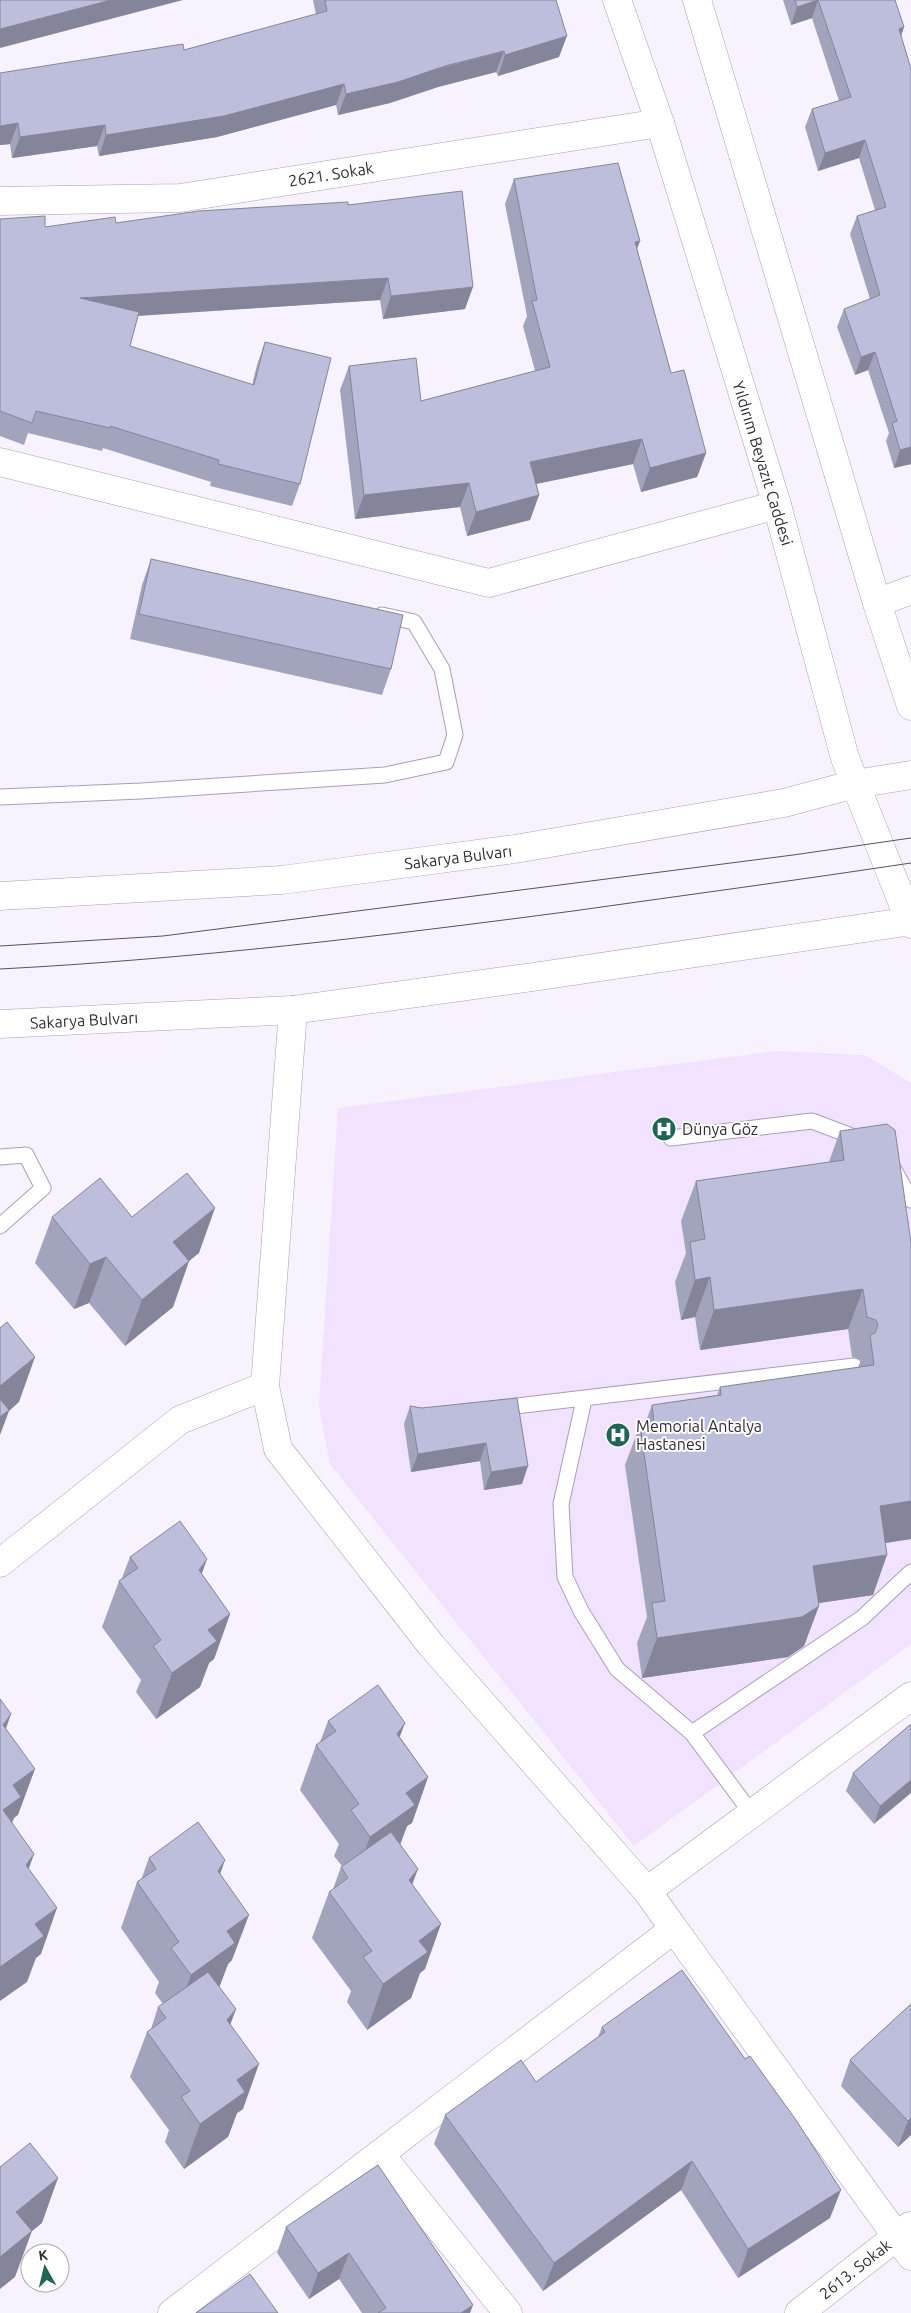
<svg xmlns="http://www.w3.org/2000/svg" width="911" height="2313" font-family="Ubuntu,sans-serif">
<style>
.built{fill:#f1e2ff}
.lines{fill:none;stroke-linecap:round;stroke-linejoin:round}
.lane-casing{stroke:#ab9db8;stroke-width:17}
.street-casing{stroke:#ab9db8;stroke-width:29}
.primary-casing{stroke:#ab9db8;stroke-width:29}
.lane{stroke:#fff;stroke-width:15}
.street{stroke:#fff;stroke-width:28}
.primary{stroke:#fff;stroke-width:28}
.tram{stroke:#58525d;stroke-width:1}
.wall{fill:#a2a3bd}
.shaded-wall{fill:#84859a}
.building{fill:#bcbedc;stroke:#84859a}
.labels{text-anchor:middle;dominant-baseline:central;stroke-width:4;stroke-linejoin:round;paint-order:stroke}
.street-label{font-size:16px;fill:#312b36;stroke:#fff}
.poi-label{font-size:16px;fill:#312b36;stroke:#fff;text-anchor:start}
</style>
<rect width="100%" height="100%" fill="#f8f2fe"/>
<!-- built -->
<path class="built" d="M 776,1051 L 865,1055 L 911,1083 L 911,1644 L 634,1846 L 330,1464 L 319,1406 L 338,1108 Z"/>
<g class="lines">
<defs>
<path id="lane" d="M 0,797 L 141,791 L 385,775 L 446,762 L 455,735 L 442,669 L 414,622 L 382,615
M 671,1138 L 812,1121 L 849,1135 L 856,1141
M 0,1157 L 26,1155 L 43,1188 L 0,1226
M 893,1168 L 911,1200
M 584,1400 L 561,1504 L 565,1577 L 581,1611 L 617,1669 L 692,1733 L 752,1814
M 500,1408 L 854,1366
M 692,1733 L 862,1618 L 911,1572"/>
<path id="street" d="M 0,201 L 180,198 L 660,123
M 0,462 L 489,583 L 777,505
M 877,603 L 911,590
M 0,1563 L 180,1420 L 265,1386
M 647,1891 L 911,1696
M 674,1929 L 911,2256
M 380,2154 L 508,2313
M 172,2313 L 674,1929 L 647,1891 L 431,1645 L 278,1449 L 265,1386 L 293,1010
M 799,2313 L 910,2226"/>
<path id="primary" d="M 617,0 L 660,123 L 777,505 L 845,758 L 911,924
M 697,0 L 877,603 L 911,706
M 0,896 L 282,880 L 515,849 L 784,803 L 855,784 L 911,775
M 0,1024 L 293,1010 L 533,977 L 911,921"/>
</defs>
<!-- lane casing -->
<use href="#lane" class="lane-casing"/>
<!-- street casing -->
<use href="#street" class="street-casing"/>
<!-- primary casing -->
<use href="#primary" class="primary-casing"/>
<!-- lane -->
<use href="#lane" class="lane"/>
<!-- street -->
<use href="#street" class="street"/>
<!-- primary -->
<use href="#primary" class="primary"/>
<!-- tram -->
<path class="tram" d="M 0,946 L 163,936 L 793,855 L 911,838
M 0,969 C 192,959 383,936 573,911 C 686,895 799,880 911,863"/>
</g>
<!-- wall -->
<path class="wall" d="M 313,0 L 556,0 L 559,57 L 498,76 L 496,72 L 438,87 L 390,103 L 338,115 L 336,105 L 217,137 L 99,156 L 97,146 L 12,158 L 10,144 L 0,145 L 0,73 L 184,50 L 316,15 Z
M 783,0 L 895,0 L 904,27 L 901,36 L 911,69 L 911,464 L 894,468 L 886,441 L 889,433 L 868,370 L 855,375 L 837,327 L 844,309 L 870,299 L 850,234 L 857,216 L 875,210 L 859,158 L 818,171 L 805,127 L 812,109 L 839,101 L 812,18 L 791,25 Z
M 514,179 L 637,249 L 671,373 L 706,453 L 697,477 L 641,492 L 633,464 L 536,484 L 539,495 L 530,520 L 467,536 L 460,507 L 355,519 L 340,390 L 349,366 L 421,401 L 535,371 L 523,326 L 527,316 L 505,204 Z
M 348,205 L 465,309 L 383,319 L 380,300 L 138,316 L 130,346 L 252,385 L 257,365 L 265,342 L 300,484 L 292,506 L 210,486 L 211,482 L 103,448 L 102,451 L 28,433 L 24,445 L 0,436 L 0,219 L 45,227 L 116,223 Z
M 151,559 L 391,669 L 382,695 L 130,639 L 142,585 Z
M 840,1131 L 911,1243 L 911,1539 L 885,1543 L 873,1595 L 819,1603 L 804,1646 L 788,1657 L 642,1678 L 637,1643 L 647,1617 L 625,1465 L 640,1425 L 645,1424 L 652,1405 L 717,1395 L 720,1387 L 858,1367 L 861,1360 L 852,1357 L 848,1329 L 700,1350 L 695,1317 L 681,1320 L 675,1282 L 686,1253 L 681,1221 L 696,1181 L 829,1162 Z
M 52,1217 L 132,1217 L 199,1253 L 189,1261 L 173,1307 L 125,1346 L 89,1303 L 74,1309 L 35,1263 Z
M 517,1398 L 522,1484 L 484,1490 L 480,1461 L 411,1472 L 404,1424 L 410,1406 L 422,1408 Z
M 130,1557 L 202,1574 L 230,1614 L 214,1659 L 209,1663 L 200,1687 L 156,1719 L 136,1692 L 141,1680 L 102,1627 L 119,1581 L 122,1578 Z
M 328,1721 L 400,1737 L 428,1777 L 412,1823 L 407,1826 L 400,1845 L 412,1884 L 425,1969 L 420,1973 L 411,1998 L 367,2030 L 347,2002 L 351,1991 L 312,1938 L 329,1892 L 333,1889 L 341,1867 L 342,1866 L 334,1856 L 339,1844 L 300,1790 L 316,1745 L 320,1742 Z
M 911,1724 L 874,1824 L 846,1791 L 853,1773 Z
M 149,1858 L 220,1875 L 232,1960 L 228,1964 L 219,1987 L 236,2009 L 230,2024 L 243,2109 L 237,2113 L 228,2137 L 184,2169 L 165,2142 L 169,2130 L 130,2077 L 147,2032 L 151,2029 L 158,2007 L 163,2004 L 155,1993 L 159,1982 L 121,1928 L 137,1882 L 141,1880 Z
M 911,2004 L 911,2135 L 898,2147 L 841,2086 L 850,2060 Z
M 602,2027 L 830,2218 L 738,2278 L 681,2190 L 543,2291 L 434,2144 L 445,2115 L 536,2082 L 598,2037 Z
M 378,2165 L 470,2313 L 362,2313 L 339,2279 L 309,2299 L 277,2253 L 286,2227 Z"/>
<!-- shaded-wall -->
<path class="shaded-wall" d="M 111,0 L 183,0 L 0,48 L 0,29 Z
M 818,0 L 812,18 L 791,25 L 797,7 Z
M 904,27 L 898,45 L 899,29 Z
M 567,36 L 559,57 L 498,76 L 505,55 Z
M 504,51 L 496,72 L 438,87 L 390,103 L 338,115 L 346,94 Z
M 344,84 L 336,105 L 217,137 L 99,156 L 106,135 Z
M 18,123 L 10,144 L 0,145 L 0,126 Z
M 105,125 L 97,146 L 12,158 L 20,137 Z
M 865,140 L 859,158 L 818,171 L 825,153 Z
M 640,241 L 631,265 L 635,242 Z
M 388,278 L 380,300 L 72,320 L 80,298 Z
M 473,287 L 465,309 L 383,319 L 391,296 Z
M 875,352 L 868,370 L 855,375 L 861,357 Z
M 642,439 L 633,464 L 521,487 L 530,462 Z
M 911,447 L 911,464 L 894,468 L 900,450 Z
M 706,453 L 697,477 L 641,492 L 650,468 Z
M 469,483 L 460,507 L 355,519 L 364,495 Z
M 539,495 L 530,520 L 467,536 L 476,512 Z
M 215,1208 L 199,1253 L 156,1287 L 173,1242 Z
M 106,1257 L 89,1303 L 74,1309 L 90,1264 Z
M 189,1261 L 173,1307 L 125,1346 L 142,1300 Z
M 710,1277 L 695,1317 L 681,1320 L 695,1280 Z
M 863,1289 L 848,1329 L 700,1350 L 714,1310 Z
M 35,1357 L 19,1402 L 9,1411 L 0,1435 L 0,1386 Z
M 486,1443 L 480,1461 L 411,1472 L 418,1454 Z
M 528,1466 L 522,1484 L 484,1490 L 491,1472 Z
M 911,1501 L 911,1539 L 866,1546 L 880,1506 Z
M 887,1555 L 873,1595 L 799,1606 L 813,1566 Z
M 207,1559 L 191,1605 L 199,1570 Z
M 819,1606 L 804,1646 L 788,1657 L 642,1678 L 657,1638 Z
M 230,1614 L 214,1659 L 209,1663 L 200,1687 L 156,1719 L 172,1673 L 208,1630 Z
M 11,1714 L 0,1746 L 3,1725 Z
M 405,1723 L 388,1768 L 397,1734 Z
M 35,1769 L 18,1815 L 14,1818 L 4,1843 L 0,1818 L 13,1785 Z
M 428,1777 L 412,1823 L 407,1826 L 398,1850 L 354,1882 L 370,1837 L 406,1793 Z
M 911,1780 L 911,1793 L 874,1824 L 880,1806 Z
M 34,1854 L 18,1899 L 26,1865 Z
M 225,1860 L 209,1906 L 218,1871 Z
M 418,1869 L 401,1915 L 409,1880 Z
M 57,1908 L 41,1954 L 36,1958 L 27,1982 L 0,2001 L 0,1967 L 35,1924 Z
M 249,1915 L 232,1960 L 228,1964 L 219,1988 L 174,2020 L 191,1975 L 227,1931 Z
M 441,1924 L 425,1969 L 420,1973 L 411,1998 L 367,2030 L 383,1984 L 419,1941 Z
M 236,2009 L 219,2055 L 227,2020 Z
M 259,2064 L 243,2109 L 237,2113 L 228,2137 L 184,2169 L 200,2124 L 237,2080 Z
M 911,2118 L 911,2135 L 898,2147 L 908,2121 Z
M 692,2161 L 681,2190 L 543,2291 L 554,2263 Z
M 58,2178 L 42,2223 L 0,2257 L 16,2212 Z
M 841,2190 L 830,2218 L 738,2278 L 748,2249 Z
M 32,2231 L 15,2277 L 0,2289 L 0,2257 Z
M 349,2253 L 339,2279 L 309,2299 L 318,2273 Z
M 473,2305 L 470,2313 L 461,2313 Z"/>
<!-- building -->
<path class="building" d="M 0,0 L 111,0 L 0,29 Z
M 325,0 L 556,0 L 567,36 L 505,55 L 504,51 L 445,66 L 398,82 L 346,94 L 344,84 L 224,116 L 106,135 L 105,125 L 20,137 L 18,123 L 0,126 L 0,73 L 183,44 L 184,50 L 327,11 Z
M 795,0 L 895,0 L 904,27 L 899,29 L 911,69 L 911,447 L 900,450 L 892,423 L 897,421 L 875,352 L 861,357 L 844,309 L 880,295 L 857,216 L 886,207 L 865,140 L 825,153 L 812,109 L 851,97 L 818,0 L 797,7 Z
M 618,163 L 640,241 L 635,242 L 671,373 L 684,370 L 706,453 L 650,468 L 642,439 L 530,462 L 539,495 L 476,512 L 469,483 L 364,495 L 349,366 L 416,358 L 421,401 L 550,367 L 532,301 L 537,300 L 514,179 Z
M 462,191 L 473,287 L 391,296 L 388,278 L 80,298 L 139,312 L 130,346 L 254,385 L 265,342 L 331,358 L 300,484 L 218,464 L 219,460 L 110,426 L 110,428 L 36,411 L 32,423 L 0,411 L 0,219 L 45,216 L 45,227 L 115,217 L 116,223 L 199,211 L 348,202 L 348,205 Z
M 151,559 L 403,615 L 391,669 L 139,614 Z
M 887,1124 L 895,1130 L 911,1243 L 911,1501 L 880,1506 L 887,1555 L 813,1566 L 819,1606 L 802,1617 L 657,1638 L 652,1603 L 665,1601 L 640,1425 L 654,1423 L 652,1405 L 721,1395 L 720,1387 L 874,1365 L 870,1335 L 875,1333 L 878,1325 L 876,1320 L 867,1317 L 863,1289 L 714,1310 L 710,1277 L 695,1280 L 690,1242 L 705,1239 L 696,1181 L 844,1160 L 840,1131 Z
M 187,1173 L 215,1208 L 173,1242 L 189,1261 L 142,1300 L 106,1257 L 90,1264 L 52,1217 L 100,1178 L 132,1217 Z
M 7,1322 L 35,1357 L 0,1386 L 0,1328 Z
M 517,1398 L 528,1466 L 491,1472 L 486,1443 L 418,1454 L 410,1406 L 422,1408 Z
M 0,1399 L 9,1410 L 0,1417 Z
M 180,1521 L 207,1559 L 199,1570 L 230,1614 L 208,1630 L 217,1641 L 172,1673 L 153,1646 L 161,1640 L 119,1581 L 138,1568 L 130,1557 Z
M 378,1685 L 405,1723 L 397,1734 L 428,1777 L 406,1793 L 415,1805 L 370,1837 L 351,1810 L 359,1804 L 316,1745 L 336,1731 L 328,1721 Z
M 0,1699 L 11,1714 L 3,1725 L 35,1769 L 13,1785 L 21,1797 L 3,1810 L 34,1854 L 26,1865 L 57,1908 L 35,1924 L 44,1936 L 0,1967 Z
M 911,1724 L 911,1780 L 880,1806 L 853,1773 Z
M 198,1822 L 225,1860 L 218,1871 L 249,1915 L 227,1931 L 235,1943 L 191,1975 L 171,1948 L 179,1942 L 137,1882 L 156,1869 L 149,1858 Z
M 391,1832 L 418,1869 L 409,1880 L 441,1924 L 419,1941 L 428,1952 L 383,1984 L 363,1957 L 372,1951 L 329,1892 L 348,1878 L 341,1867 Z
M 682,1970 L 745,2059 L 750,2056 L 796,2120 L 841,2190 L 748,2249 L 692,2161 L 554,2263 L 445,2115 L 521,2060 L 536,2082 L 605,2032 L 602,2027 Z
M 208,1972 L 236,2009 L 227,2020 L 259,2064 L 237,2080 L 245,2092 L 200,2124 L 181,2097 L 190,2091 L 147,2032 L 166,2018 L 158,2007 Z
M 911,2004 L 911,2118 L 908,2121 L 850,2060 Z
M 30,2143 L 58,2178 L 16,2212 L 32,2231 L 0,2257 L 0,2167 Z
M 378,2165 L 473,2305 L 461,2313 L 378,2313 L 386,2308 L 349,2253 L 318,2273 L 286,2227 Z
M 250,2274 L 278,2313 L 196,2313 Z"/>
<!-- icons -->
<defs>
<symbol id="hospital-disc" viewBox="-11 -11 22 22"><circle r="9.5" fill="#206455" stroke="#fff"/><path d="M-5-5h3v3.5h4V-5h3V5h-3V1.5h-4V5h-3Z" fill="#fff"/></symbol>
</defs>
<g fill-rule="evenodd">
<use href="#hospital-disc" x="650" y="1115" width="28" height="28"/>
<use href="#hospital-disc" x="604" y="1421" width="28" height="28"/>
</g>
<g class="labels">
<!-- street labels -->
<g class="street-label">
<text transform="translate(331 174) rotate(-9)">2621. Sokak</text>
<text transform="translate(763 463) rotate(73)">Yıldırım Beyazıt Caddesi</text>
<text transform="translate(458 857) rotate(-7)">Sakarya Bulvarı</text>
<text transform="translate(84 1020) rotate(-3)">Sakarya Bulvarı</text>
<text transform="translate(855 2269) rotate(-38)">2613. Sokak</text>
</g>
<!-- poi labels -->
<g class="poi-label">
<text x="682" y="1129">Dünya Göz</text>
<text x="636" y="1426">Memorial Antalya<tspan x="636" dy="18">Hastanesi</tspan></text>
</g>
</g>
<!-- north arrow -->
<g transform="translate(45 2268) rotate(352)"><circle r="24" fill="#ffffff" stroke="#adaaaf"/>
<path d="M0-4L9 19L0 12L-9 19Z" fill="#206455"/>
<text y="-8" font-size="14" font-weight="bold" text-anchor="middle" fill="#312b36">K</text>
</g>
</svg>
